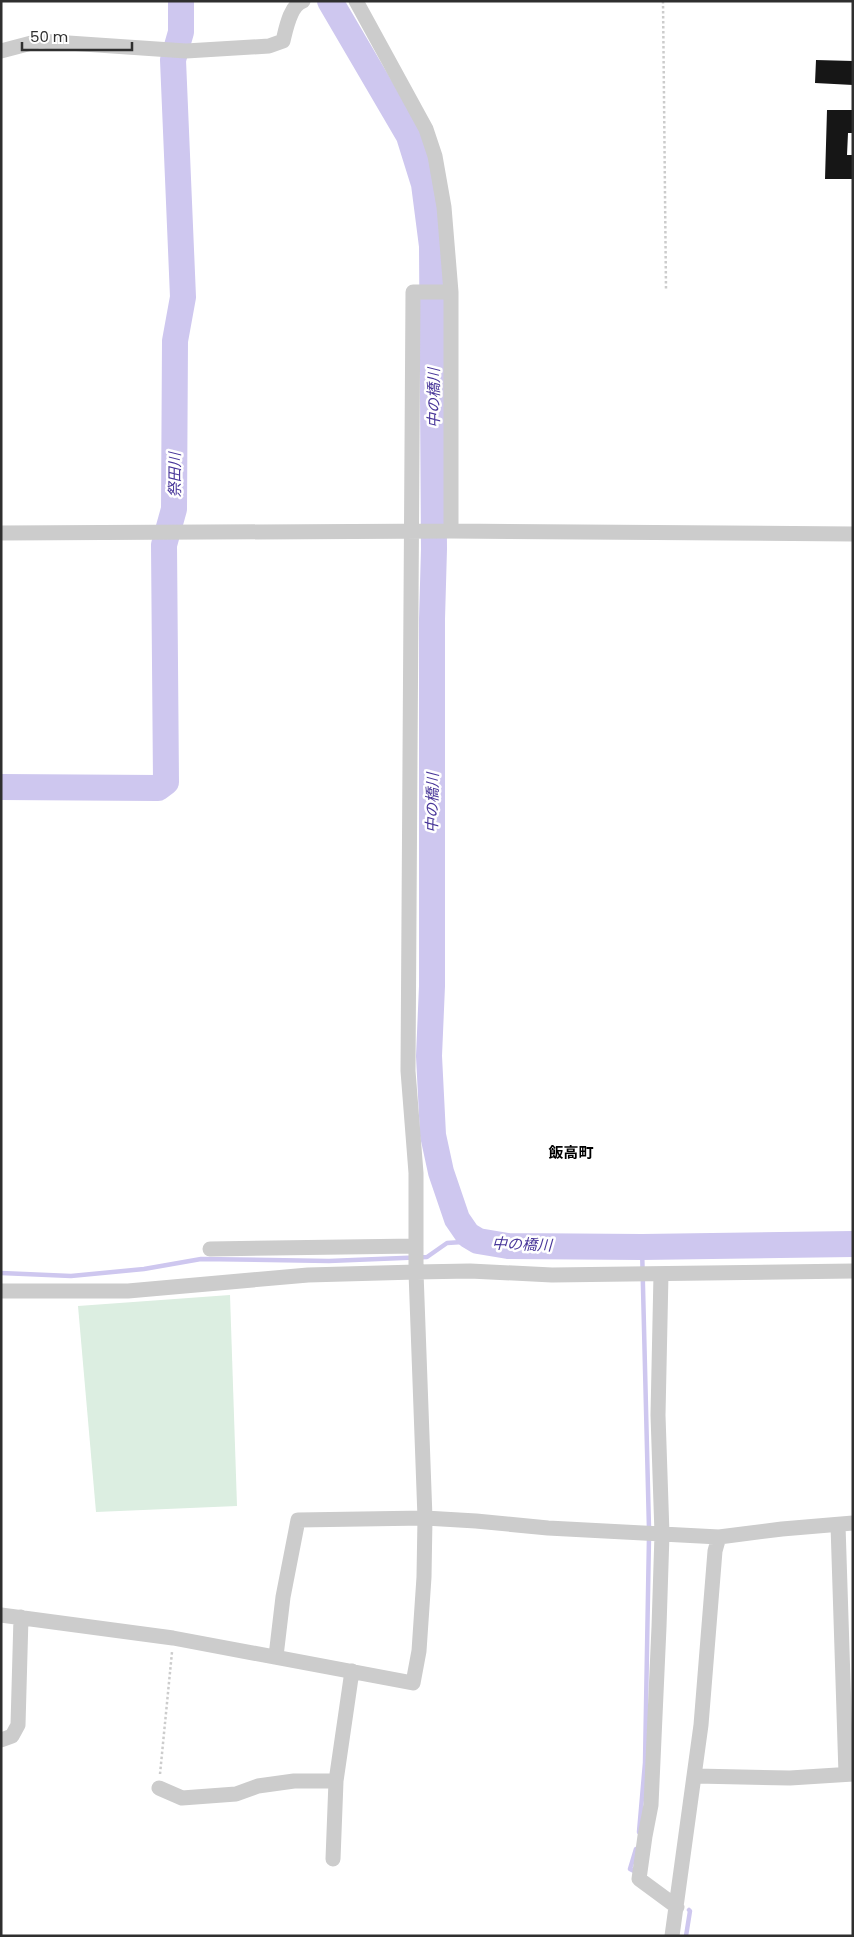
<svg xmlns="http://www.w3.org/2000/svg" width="854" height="1937" font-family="Poppins,'Noto Sans JP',sans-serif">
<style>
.green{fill:#dceee1}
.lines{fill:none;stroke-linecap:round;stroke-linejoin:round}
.stream{stroke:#cec7ef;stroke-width:4.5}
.river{stroke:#cec7ef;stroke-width:26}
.building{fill:#161616}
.path{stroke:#ccc;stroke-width:2.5;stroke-dasharray:2.5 2.5;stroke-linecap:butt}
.minor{stroke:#ccc;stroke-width:15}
.labels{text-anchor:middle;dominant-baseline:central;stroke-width:5;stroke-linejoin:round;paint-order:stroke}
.water-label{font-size:15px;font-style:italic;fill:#483699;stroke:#fff}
.neighbourhood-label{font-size:15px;font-weight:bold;fill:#000;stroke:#fff}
</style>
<rect width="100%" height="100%" fill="#fff"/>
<!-- green -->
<path class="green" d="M 230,1295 L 237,1506 L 96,1512 L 78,1306 Z"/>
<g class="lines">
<!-- stream -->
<path class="stream" d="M 642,1247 L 649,1529
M 1,1273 L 71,1276 L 144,1269 L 201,1259 L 329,1261 L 427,1257 L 447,1243 L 478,1241
M 639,1832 L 645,1763 L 649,1537
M 636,1872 L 630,1869 L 636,1849
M 686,1936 L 690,1911 L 689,1910"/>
<!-- river -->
<path class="river" d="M 330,1 L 409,136 L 424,184 L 432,246 L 434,549 L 432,619 L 432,986 L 429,1056 L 433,1135 L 441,1172 L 457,1219 L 468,1235 L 478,1241 L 508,1246 L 642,1247 L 853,1244
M 1,787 L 158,788 L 166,782 L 164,545 L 174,509 L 175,341 L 183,297 L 173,60 L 181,32 L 181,1"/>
</g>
<!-- building -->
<path class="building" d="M 816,60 L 853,61 L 853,85 L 815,83 Z
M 827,110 L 853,110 L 853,133 L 848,133 L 847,155 L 853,155 L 852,179 L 825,179 Z"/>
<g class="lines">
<!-- path -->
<path class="path" d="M 663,1 L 666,289
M 160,1774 L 172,1652"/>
<!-- minor -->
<path class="minor" d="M 356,1 L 426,129 L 435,156 L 444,207 L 451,292 L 451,531
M 1,51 L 39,41 L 186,51 L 269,46 L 283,41 C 286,29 290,5 303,1
M 1,533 L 451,531 L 853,534
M 210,1249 L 416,1246
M 661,1274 L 658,1415 L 662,1534 L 659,1627 L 651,1805 L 645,1836 L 639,1879 L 677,1907
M 1,1291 L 128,1291 L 308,1275 L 416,1272 L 470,1271 L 552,1275 L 853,1271
M 838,1525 L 846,1774
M 1,1615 L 173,1638 L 413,1683 L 419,1651 L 424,1577 L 425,1518 L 416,1272 L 416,1173 L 408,1071 L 413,292 L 451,292
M 276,1656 L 283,1597 L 298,1520 L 425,1518 L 476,1521 L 548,1528 L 719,1537
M 1,1740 L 12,1736 L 18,1725 L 21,1617
M 696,1776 L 790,1778 L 853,1774
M 159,1788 L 182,1798 L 236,1794 L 258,1786 L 294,1781 L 336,1781
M 333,1859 L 336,1781 L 352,1671
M 672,1936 L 701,1725 L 715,1551 L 719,1537 L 782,1529 L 853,1523"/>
</g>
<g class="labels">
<!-- water labels -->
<g class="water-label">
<text transform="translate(433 398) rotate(-90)">中の橋川</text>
<text transform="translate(174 475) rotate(-90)">祭田川</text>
<text transform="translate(432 803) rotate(-89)">中の橋川</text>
<text transform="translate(522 1244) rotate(2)">中の橋川</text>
</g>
<!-- neighbourhood labels -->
<g class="neighbourhood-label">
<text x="571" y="1152">飯高町</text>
</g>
</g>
<!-- border -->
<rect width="854" height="1937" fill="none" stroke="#2f2f2f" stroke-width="5"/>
<!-- scale -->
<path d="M22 42v8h110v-8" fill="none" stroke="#2f2f2f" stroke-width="2.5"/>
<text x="30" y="42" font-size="15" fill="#2f2f2f" stroke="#ffffff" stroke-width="4" paint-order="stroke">50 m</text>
</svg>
